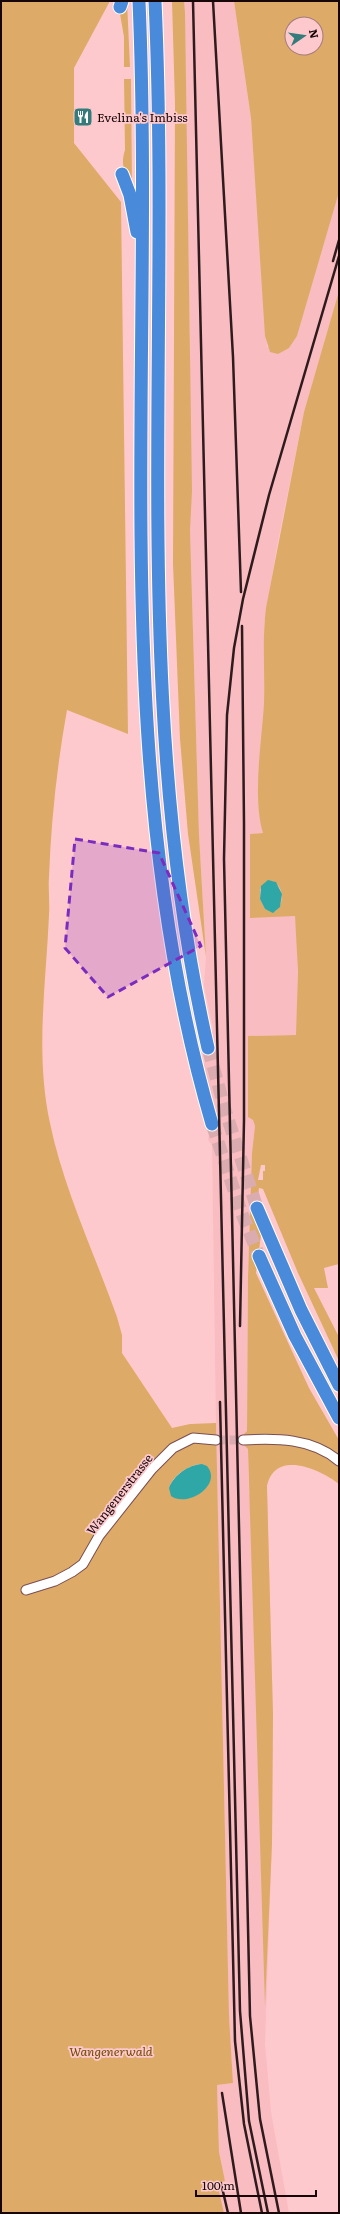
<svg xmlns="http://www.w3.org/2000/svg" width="340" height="2214" font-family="Literata,serif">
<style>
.built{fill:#f9bcc0}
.green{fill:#ddab67;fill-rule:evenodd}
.water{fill:#2ea7a6}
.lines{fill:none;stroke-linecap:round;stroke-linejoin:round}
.minor-tunnel{stroke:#dbacaf;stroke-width:9;stroke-dasharray:9 4.5;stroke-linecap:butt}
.highway-tunnel{stroke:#dbacaf;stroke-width:13;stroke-dasharray:13 6;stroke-linecap:butt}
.minor-casing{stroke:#7a4d51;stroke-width:11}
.highway-casing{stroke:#fff;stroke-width:15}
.minor{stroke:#fff;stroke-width:9}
.highway{stroke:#498bda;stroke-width:13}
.rail{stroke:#2f1b1d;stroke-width:2.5}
.marked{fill:#7b2cbf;fill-opacity:0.2;stroke:#7b2cbf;stroke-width:3;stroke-dasharray:8 5;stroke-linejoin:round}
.labels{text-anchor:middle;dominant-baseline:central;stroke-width:3.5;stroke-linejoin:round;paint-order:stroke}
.poi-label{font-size:12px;fill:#160608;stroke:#fec9cd;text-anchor:start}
.street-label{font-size:12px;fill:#160608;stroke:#fec9cd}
.park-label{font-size:12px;font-style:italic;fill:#714900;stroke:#fec9cd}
</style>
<rect width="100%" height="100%" fill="#fec9cd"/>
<!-- built -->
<path class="built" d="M 184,1 L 234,1 L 251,118 L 267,347 L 289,348 L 297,336 L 339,192 L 339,291 L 304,412 L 278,541 L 264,624 L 264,702 L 258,801 L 263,833 L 250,834 L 250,917 L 295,915 L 298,946 L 297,1035 L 248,1036 L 248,1117 L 253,1120 L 255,1126 L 252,1153 L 248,1277 L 247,1431 L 243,1436 L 243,1444 L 248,1449 L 249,1493 L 267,1492 L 273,1715 L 272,1843 L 265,2044 L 271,2112 L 289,2213 L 224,2213 L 217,2183 L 225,2181 L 219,2152 L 217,2085 L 233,2083 L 229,2016 L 216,1423 L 212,1145 L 208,1140 L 215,1110 L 203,1068 L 213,1028 L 204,985 L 206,957 L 199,835 L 190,530 L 190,360 Z"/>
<!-- green -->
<path class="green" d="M 1,1 L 110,1 L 74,68 L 74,143 L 121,202 L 128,734 L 67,710 C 57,765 51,822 49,877 C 48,890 50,902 49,915 C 46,985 35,1053 50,1123 C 63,1187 95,1255 117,1317 L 122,1335 L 122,1353 L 172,1428 L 190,1424 L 216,1423 L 229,2016 L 233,2083 L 217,2085 L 219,2152 L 225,2181 L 217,2183 L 224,2213 L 1,2213 ZM 199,1464 C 206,1465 208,1466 210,1473 C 213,1489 197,1496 184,1499 L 169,1488 C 173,1475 186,1467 199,1464 Z
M 127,1 L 130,67 L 124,67 L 124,37 L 120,14 Z
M 172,1 L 184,1 L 185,13 L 192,491 L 190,530 L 199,835 L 206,957 L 188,834 L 180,739 L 173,564 L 175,104 Z
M 234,1 L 339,1 L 339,192 L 297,336 L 289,348 L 278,354 L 270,352 L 265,336 L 251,118 ZM 292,24 L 316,24 L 316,48 L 292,48 Z
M 124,79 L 131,79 L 132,188 C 125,174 120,165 125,150 Z
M 339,291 L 339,1264 L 324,1268 L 328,1288 L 314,1288 L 339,1337 L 339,1361 L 298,1273 L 263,1189 L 259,1188 L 255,1221 L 261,1235 L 256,1273 L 309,1388 L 339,1440 L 339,1453 L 334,1457 L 339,1461 L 339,1484 C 320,1469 275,1449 267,1486 L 273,1715 L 272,1843 L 265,2006 L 248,1449 L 243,1444 L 243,1435 L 247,1431 L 248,1277 L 252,1153 L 255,1126 L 253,1120 L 248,1117 L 248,1036 L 296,1035 L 298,971 L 295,916 L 250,918 L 250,834 L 263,833 C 252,796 262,742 264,702 C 265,671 262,639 266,608 L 304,412 ZM 273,881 C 284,887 285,905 274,912 L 265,909 L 260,899 L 260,889 ZM 261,1165 L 265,1165 L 265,1171 L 263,1171 L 263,1180 L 258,1180 Z"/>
<!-- water -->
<path class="water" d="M 268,880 L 276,882 L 282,894 L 280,907 L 273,913 L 265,909 L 260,899 L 261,886 Z
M 202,1464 L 207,1466 C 223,1485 187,1508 171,1496 L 169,1488 C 174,1475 188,1465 202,1464 Z"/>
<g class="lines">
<!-- minor-tunnel -->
<path class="minor-tunnel" d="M 216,1440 L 243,1440"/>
<!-- highway-tunnel -->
<path class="highway-tunnel" d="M 208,1048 L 226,1113 L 257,1208
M 212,1124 L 242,1214 L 259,1256"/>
<defs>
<path id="minor" d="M 243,1440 C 276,1438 312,1438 339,1461
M 26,1590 L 55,1581 L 72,1572 L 83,1564 L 99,1536 L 152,1469 L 173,1448 L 193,1438 L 216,1440"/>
<path id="highway" d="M 139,1 C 155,376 105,758 212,1124
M 155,1 C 171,351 129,703 208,1048
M 120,7 L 122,1
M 122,174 L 130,195 L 137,232
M 257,1208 L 301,1310 L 339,1385
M 259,1256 L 295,1336 L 339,1418"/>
</defs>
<!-- minor casing -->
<use href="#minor" class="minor-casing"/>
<!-- highway casing -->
<use href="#highway" class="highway-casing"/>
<!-- minor -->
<use href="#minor" class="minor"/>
<!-- highway -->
<use href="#highway" class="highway"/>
<!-- rail -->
<path class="rail" d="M 193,1 L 240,2011 L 249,2121 L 268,2213
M 213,1 L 233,357 L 241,592
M 333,261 L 339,240
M 240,1326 L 244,1120 L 244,823 L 242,626
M 220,1402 L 235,2041 L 244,2124 L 262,2213
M 222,2093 L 241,2213
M 221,2183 L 228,2213
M 279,2213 L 260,2119 L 250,2016 L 224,859 L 227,715 L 234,648 L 243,599 L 269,495 L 339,256"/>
</g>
<!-- marked area -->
<path class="marked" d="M 75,839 L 159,853 L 201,946 L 108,997 L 65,948 Z"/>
<!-- icons -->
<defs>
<symbol id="restaurant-square" viewBox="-11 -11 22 22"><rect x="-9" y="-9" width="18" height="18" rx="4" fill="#337c7b" stroke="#fec9cd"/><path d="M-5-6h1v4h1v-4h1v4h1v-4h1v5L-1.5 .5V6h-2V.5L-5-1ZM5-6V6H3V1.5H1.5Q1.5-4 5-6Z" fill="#fff"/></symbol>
</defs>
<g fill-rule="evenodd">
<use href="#restaurant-square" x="72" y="106" width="22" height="22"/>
</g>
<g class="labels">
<!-- poi labels -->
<g class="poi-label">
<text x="97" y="117">Evelina's Imbiss</text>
</g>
<!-- street labels -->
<g class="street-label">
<text transform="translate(119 1494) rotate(-52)">Wangenerstrasse</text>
</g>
<!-- park labels -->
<g class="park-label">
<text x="111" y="2051">Wangenerwald</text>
</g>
</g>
<!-- border -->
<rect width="340" height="2214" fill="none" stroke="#160608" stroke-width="4"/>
<!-- north arrow -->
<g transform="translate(304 36) rotate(77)"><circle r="19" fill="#fec9cd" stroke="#a17b7e"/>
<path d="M0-3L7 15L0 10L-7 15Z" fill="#337c7b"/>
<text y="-6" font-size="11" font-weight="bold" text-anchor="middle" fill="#160608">N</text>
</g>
<!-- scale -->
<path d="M196 2190v6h120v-6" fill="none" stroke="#160608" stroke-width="2"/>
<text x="202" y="2190" font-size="12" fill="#160608" stroke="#fec9cd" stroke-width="3" paint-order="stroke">100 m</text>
</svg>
